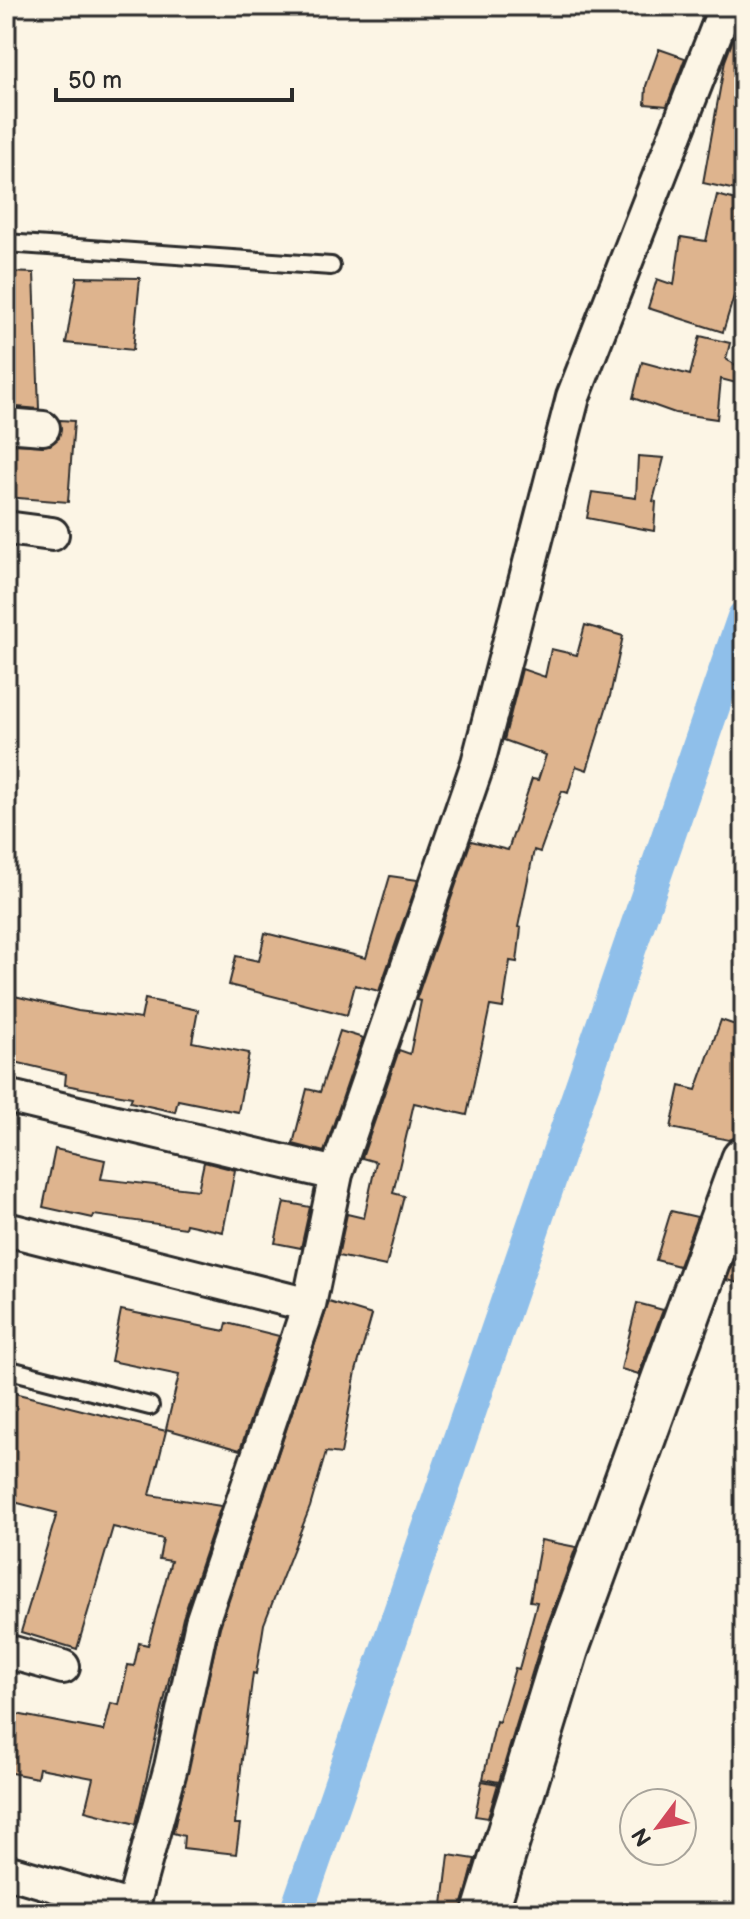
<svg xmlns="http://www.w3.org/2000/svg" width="750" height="1919" font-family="'Balsamiq Sans',sans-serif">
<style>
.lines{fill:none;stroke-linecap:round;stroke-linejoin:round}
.canal{stroke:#8fbfea;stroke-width:34}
.building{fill:#deb48e;stroke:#2b2b2b;stroke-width:2}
.lane-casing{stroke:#2b2b2b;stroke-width:22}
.street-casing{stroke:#2b2b2b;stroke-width:38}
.secondary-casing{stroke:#2b2b2b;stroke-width:50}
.lane{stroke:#fcf5e5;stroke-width:16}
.street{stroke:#fcf5e5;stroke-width:32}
.secondary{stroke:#fcf5e5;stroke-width:44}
</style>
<rect width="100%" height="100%" fill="#fcf5e5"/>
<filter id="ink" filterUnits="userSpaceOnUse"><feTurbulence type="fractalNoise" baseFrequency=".0125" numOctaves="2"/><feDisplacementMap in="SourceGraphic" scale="16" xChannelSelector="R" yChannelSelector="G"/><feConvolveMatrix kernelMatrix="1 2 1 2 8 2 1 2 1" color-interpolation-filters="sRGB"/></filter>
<g filter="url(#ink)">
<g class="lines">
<!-- canal -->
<path class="canal" d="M 296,1913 L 744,617"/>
</g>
<!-- building -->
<path class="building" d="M 737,29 L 744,29 L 744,113 L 736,190 L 703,183 L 725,61 Z
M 659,49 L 685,58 L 667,106 L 645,104 L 646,86 Z
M 717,195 L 744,202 L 744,284 L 738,283 L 723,332 L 648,308 L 657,279 L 674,285 L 681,237 L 706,241 Z
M 6,272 L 34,273 L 39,409 L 6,406 Z
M 77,277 L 140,278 L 133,350 L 66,343 Z
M 700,336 L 730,343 L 726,359 L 744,370 L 744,385 L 721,379 L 717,419 L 675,413 L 633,398 L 642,362 L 690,375 Z
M 60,420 L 74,421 L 68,502 L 6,497 L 6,444 L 50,445 L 59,438 Z
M 638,456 L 664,458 L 653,501 L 656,502 L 654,531 L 587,518 L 592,492 L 636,498 Z
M 585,625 L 623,636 L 610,696 L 587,770 L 576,766 L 568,793 L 562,791 L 540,852 L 534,850 L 518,927 L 521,928 L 517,962 L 510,961 L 503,1008 L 490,1006 L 467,1115 L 414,1103 L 393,1193 L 404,1196 L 386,1266 L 338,1256 L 347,1214 L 364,1218 L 376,1162 L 362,1158 L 399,1050 L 410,1054 L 421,1001 L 416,1000 L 471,841 L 508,850 L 532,779 L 538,780 L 546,755 L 504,740 L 522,669 L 545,677 L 551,649 L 577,655 Z
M 390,876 L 418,880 L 379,991 L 355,985 L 347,1015 L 229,985 L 236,956 L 259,961 L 265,933 L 366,958 Z
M 6,994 L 78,1011 L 141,1019 L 145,999 L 198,1010 L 192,1042 L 249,1053 L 238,1112 L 178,1100 L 175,1112 L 130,1102 L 132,1097 L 65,1085 L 66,1074 L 6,1060 Z
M 721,1020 L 744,1028 L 744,1110 L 739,1136 L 729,1140 L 671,1128 L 680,1086 L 696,1090 Z
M 340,1031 L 363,1038 L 324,1152 L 293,1144 L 307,1089 L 320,1092 Z
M 55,1149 L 105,1160 L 101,1179 L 198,1190 L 204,1162 L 235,1170 L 223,1232 L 186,1224 L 185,1228 L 94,1215 L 93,1218 L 43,1207 Z
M 284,1202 L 310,1207 L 301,1248 L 275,1243 Z
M 671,1211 L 697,1217 L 679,1266 L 656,1260 Z
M 737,1252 L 744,1254 L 744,1284 L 727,1280 Z
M 329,1302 L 372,1315 L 356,1371 L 341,1454 L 326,1452 L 310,1507 L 264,1624 L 256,1674 L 253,1673 L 242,1759 L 235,1824 L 240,1824 L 236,1854 L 183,1848 L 184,1836 L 173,1833 L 220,1627 Z
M 637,1303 L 663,1310 L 639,1374 L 621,1369 Z
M 121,1310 L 225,1331 L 227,1323 L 279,1336 L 240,1450 L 166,1429 L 179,1375 L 111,1361 Z
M 6,1391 L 166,1431 L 150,1495 L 221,1506 L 183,1618 L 136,1824 L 85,1811 L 93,1778 L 39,1768 L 37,1778 L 6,1772 L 6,1712 L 104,1731 L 111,1703 L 119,1705 L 128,1665 L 134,1666 L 139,1643 L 148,1645 L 171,1561 L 159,1559 L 163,1539 L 113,1527 L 77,1649 L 21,1632 L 57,1513 L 6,1500 Z
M 541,1540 L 576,1547 L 542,1640 L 499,1782 L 483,1779 L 496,1721 L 499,1722 L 515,1668 L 519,1669 L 537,1602 L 530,1601 Z
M 482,1781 L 498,1784 L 488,1818 L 475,1816 Z
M 449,1855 L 475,1859 L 461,1913 L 442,1913 Z"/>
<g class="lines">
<defs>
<path id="lane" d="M 6,243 L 331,266
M 6,1369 L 150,1406"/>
<path id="street" d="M 6,425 L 43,428
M 6,528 L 52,534
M 6,1096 L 336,1174
M 6,1229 L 309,1305
M 6,1651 L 63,1667
M 6,1871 L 133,1908
M 131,1913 L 171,1767 L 202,1622 L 309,1305 L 336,1174 L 478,763 L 573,397 L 726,6"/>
<path id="secondary" d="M 485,1913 L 566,1649 L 744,1160"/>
</defs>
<!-- lane casing -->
<use href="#lane" class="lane-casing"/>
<!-- street casing -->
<use href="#street" class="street-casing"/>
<!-- secondary casing -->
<use href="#secondary" class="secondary-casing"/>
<!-- lane -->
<use href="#lane" class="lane"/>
<!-- street -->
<use href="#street" class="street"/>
<!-- secondary -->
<use href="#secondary" class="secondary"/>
</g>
</g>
<!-- margin -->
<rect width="750" height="1919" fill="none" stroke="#fcf5e5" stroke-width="32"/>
<rect x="16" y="16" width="718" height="1887" fill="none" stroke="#2b2b2b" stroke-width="3" filter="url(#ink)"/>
<!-- north arrow -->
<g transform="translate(658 1827) rotate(238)"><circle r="38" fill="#fcf5e5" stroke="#a8a49b" stroke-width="2"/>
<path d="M0-6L14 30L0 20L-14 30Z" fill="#d1495b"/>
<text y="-12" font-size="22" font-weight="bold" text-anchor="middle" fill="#2b2b2b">N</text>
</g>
<!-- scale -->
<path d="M56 88v12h236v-12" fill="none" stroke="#2b2b2b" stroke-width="4"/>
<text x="68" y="88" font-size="24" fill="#2b2b2b" stroke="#fcf5e5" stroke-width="6" paint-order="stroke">50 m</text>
</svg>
